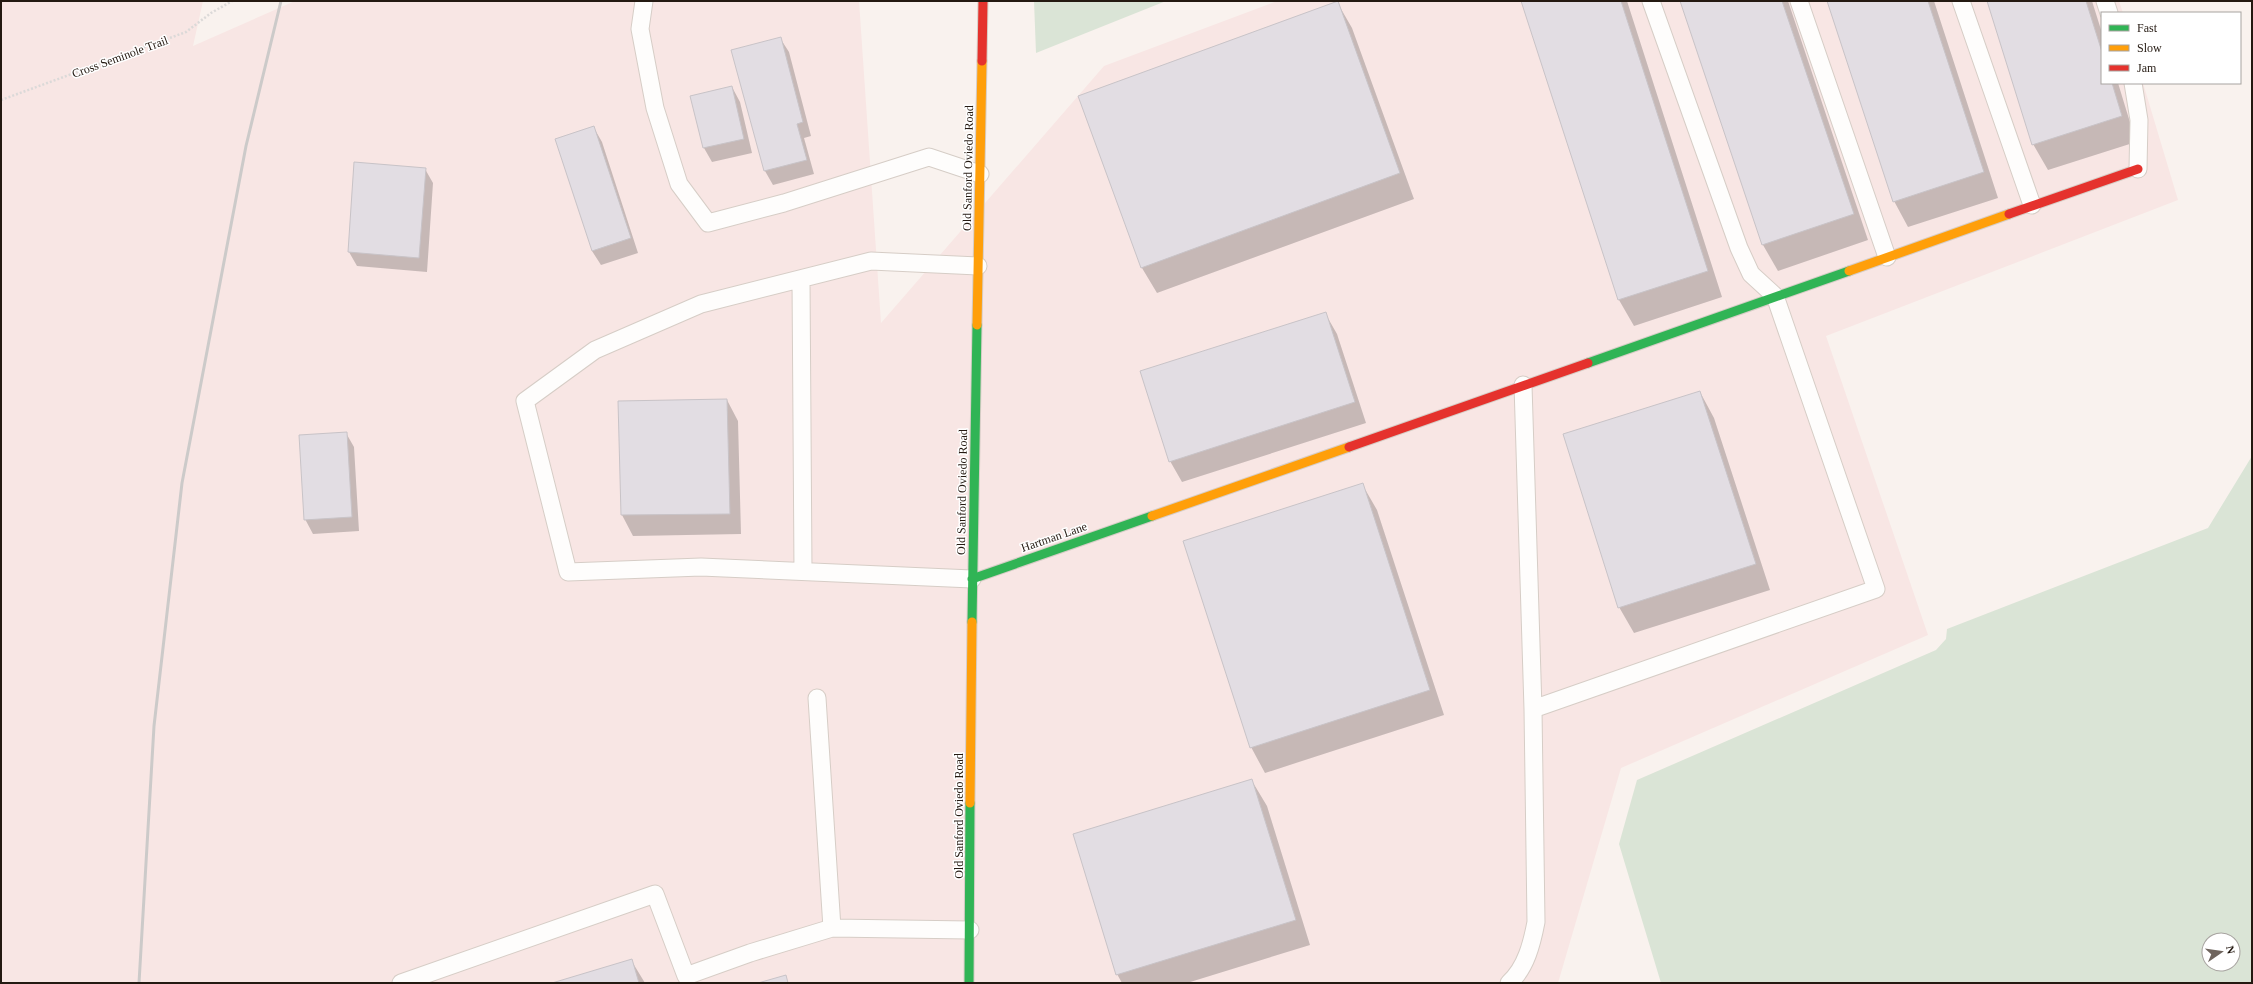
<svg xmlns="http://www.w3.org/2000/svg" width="2253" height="984" font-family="Georgia,serif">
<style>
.industrial{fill:#f8e6e4}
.green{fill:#dae4d6;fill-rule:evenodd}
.shadow{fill:#0003}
.building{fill:#e2dde3;stroke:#c8c3c7}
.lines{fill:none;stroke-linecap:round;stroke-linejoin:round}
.lane-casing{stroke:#d6cdc6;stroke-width:19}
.fast-casing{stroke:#d6cdc6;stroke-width:11}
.slow-casing{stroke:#d6cdc6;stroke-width:11}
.jam-casing{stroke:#d6cdc6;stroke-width:11}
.path{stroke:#dbd9d8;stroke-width:2.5;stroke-dasharray:2 2;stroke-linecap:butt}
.lane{stroke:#fefdfc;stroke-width:17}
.fast{stroke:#30b455;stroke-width:9}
.slow{stroke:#ff9f0a;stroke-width:9}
.jam{stroke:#e5322d;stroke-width:9}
.rail{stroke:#cccac9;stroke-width:3}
.labels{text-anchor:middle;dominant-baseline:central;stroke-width:3;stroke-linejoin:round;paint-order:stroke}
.street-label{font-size:12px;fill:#241911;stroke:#fff}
</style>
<rect width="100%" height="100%" fill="#f9f2ee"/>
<!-- industrial -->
<path class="industrial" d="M 1,1 L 203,1 L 193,46 L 295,1 L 859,1 L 881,323 L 1104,66 L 1277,1 L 2119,1 L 2123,13 L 2102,13 L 2102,83 L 2143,83 L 2178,200 L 1826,336 L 1928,635 L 1621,768 L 1558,983 L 1,983 Z"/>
<!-- green -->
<path class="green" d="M 1034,1 L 1166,1 L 1036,53 Z
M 2252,456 L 2252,983 L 1661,983 L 1619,844 L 1637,780 L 1936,650 L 1946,639 L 1947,629 L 2208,528 ZM 2209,940 L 2233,940 L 2233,964 L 2209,964 Z"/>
<!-- shadow -->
<path class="shadow" d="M 1522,1 L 1627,1 L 1722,297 L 1634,326 L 1619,300 Z
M 1681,1 L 1788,1 L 1868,240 L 1778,271 L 1763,245 Z
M 1828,1 L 1934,1 L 1998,198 L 1908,227 L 1894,201 Z
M 1988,1 L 2092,1 L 2102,33 L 2102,83 L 2118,83 L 2136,142 L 2048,170 L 2033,144 Z
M 1337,2 L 1352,28 L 1414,199 L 1157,293 L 1142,268 L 1079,97 Z
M 780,38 L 789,52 L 811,136 L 804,138 L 814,174 L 773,185 L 765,171 L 732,51 Z
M 732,87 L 740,102 L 752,153 L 712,162 L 704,148 L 692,97 Z
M 594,128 L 602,142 L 638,253 L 601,265 L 592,251 Z
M 425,169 L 433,183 L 427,272 L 357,266 L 349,252 Z
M 1325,313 L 1337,334 L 1366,423 L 1182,482 L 1170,461 Z
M 1700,392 L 1714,418 L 1770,590 L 1634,633 L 1619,607 Z
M 727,400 L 738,421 L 741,534 L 633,536 L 622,515 L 619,402 Z
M 346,433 L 354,447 L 359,531 L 313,534 L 305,519 Z
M 1362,484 L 1377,510 L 1444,715 L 1265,773 L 1251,747 Z
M 1252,781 L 1267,806 L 1310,945 L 1187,983 L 1122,983 L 1117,974 Z
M 631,960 L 645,983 L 555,983 Z"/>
<!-- building -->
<path class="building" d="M 1338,1 L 1400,173 L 1141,268 L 1078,96 Z
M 1521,1 L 1621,1 L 1708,271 L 1618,300 Z
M 1680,1 L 1782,1 L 1854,214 L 1762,245 Z
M 1827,1 L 1928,1 L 1984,172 L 1893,202 Z
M 1987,1 L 2086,1 L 2102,52 L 2102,83 L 2112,83 L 2122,116 L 2032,145 Z
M 781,37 L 803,122 L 797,124 L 807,160 L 764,171 L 731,50 Z
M 732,86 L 744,139 L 703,148 L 690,96 Z
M 594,126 L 631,238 L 592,251 L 555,139 Z
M 354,162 L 426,168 L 419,258 L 348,252 Z
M 1326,312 L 1355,402 L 1169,462 L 1140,371 Z
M 1700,391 L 1756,564 L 1618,608 L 1563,434 Z
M 727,399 L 730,514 L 621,515 L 618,401 Z
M 347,432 L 352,517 L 304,520 L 299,435 Z
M 1363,483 L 1430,690 L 1250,748 L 1183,541 Z
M 1252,779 L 1296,920 L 1116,975 L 1073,834 Z
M 632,959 L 639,983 L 552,983 Z
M 786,975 L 788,983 L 758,983 Z"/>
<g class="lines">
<defs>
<path id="lane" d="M 644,1 L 640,29 L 655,108 L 679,184 L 708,223 L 784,203 L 929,157 L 980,174
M 1799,1 L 1887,257
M 1961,1 L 2032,205
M 2105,1 L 2109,13
M 2133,83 L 2139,120 L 2138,169
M 801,279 L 803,571
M 1523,385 L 1533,709
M 972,579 L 701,567 L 568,572 L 525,401 L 595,350 L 701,304 L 871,261 L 978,266
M 817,698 L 832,928 L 970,930
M 401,983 L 655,894 L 686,976 L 750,953 L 832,928
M 1509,983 C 1526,968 1532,943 1536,922 L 1533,709 L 1876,589 L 1775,296 L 1751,274 L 1739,248 L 1651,1"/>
<path id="fast" d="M 1588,363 L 1849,271
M 972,579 L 1152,516
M 972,622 L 977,325
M 969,983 L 970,803"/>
<path id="slow" d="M 1849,271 L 2009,214
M 977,325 L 982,61
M 1152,516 L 1349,447
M 970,803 L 972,622"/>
<path id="jam" d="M 982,61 L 983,1
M 2009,214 L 2138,169
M 1349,447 L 1588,363"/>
</defs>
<!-- lane casing -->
<use href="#lane" class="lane-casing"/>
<!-- fast casing -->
<use href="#fast" class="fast-casing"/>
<!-- slow casing -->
<use href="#slow" class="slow-casing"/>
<!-- jam casing -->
<use href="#jam" class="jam-casing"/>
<!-- path -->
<path class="path" d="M 1,100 L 186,32 L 211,13 L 232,1"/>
<!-- lane -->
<use href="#lane" class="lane"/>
<!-- fast -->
<use href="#fast" class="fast"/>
<!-- slow -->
<use href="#slow" class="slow"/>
<!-- jam -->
<use href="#jam" class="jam"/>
<!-- rail -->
<path class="rail" d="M 139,983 L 154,726 L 182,483 L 246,146 L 281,1"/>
</g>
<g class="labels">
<!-- street labels -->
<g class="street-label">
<text transform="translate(120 57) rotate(-20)">Cross Seminole Trail</text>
<text transform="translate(968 168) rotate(-89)">Old Sanford Oviedo Road</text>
<text transform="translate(962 492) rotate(-89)">Old Sanford Oviedo Road</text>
<text transform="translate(1054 537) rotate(-19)">Hartman Lane</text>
<text transform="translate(959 816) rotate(-90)">Old Sanford Oviedo Road</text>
</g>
</g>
<!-- border -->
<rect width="2253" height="984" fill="none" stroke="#241911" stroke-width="4"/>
<!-- legend -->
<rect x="2101" y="12" width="140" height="72" fill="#ffffff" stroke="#a7a3a0"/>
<rect x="2109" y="25" width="20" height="6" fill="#30b455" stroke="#a7a3a0"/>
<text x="2137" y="32" font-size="12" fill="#241911">Fast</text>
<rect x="2109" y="45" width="20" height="6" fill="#ff9f0a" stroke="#a7a3a0"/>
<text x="2137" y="52" font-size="12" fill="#241911">Slow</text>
<rect x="2109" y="65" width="20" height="6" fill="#e5322d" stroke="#a7a3a0"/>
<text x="2137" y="72" font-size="12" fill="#241911">Jam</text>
<!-- north arrow -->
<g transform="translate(2221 952) rotate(77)"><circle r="19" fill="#ffffff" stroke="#a7a3a0"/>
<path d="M0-3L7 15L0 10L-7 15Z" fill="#6f655e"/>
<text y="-6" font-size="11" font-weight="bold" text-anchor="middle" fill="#241911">N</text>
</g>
</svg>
